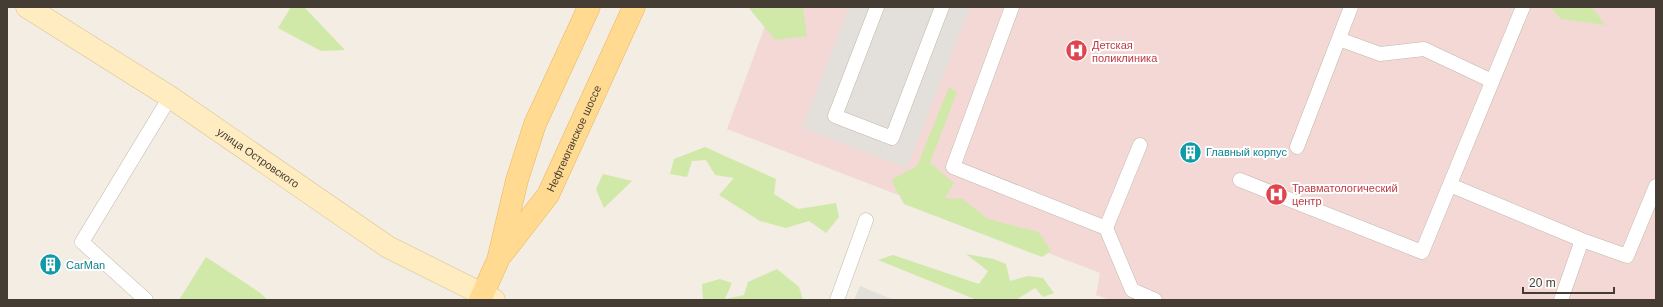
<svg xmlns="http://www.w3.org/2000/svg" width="1663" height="307" font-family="Arial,sans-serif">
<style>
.medical{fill:#f4d8d6}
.green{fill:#d0e9a9}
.parking{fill:#e3e0dc}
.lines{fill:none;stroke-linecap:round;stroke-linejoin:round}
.lane-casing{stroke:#c1b7a8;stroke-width:15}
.secondary-casing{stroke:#d8c292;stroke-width:23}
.primary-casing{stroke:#e9b75b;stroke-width:23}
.lane{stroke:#fff;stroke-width:14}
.secondary{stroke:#ffedc1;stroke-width:22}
.primary{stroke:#ffda90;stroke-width:22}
.labels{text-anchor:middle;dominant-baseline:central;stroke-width:4;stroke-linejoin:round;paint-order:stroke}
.health-label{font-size:11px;fill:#be3a42;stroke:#fff;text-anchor:start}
.street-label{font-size:11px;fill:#453d33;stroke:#fff}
.culture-label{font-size:11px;fill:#0d838f;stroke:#fff;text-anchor:start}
</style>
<rect width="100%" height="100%" fill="#f3ede3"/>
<!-- medical -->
<path class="medical" d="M 772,7 L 1656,7 L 1656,300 L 1110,300 L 1096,295 L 1100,273 L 727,129 Z"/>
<!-- green -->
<path class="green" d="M 291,7 L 304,7 L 345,50 L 321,51 L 278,28 Z
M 748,7 L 803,7 L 807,36 L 775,40 Z
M 1550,7 L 1592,7 L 1605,25 L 1561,19 Z
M 949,87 L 957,92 L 930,163 L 954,183 L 945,198 L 963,199 L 988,219 L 1039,232 L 1051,251 L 1042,257 L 904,204 L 891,180 L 917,166 Z
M 705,147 L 776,179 L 774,194 L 798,209 L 836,203 L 839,217 L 826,233 L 809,221 L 786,228 L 760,221 L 719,195 L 734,178 L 715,175 L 706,160 L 692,161 L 687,177 L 670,174 L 674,159 Z
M 603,174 L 632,181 L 604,208 L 596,189 Z
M 966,254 L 994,259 L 1006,264 L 1010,281 L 1028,276 L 1043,278 L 1054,293 L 1043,297 L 1035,288 L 1016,300 L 977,300 L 878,260 L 893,255 L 979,284 L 988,271 Z
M 206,257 L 259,292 L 268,300 L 179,300 Z
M 777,269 L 799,287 L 803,300 L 703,300 L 702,284 L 720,279 L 732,283 L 725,299 L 744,295 L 748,282 Z"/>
<!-- parking -->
<path class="parking" d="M 849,7 L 970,7 L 907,168 L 802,128 Z
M 860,286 L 894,300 L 854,300 Z"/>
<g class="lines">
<defs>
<path id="lane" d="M 877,7 L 835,116 L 892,138 L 942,7
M 1012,7 L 953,167 L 1106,228 L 1140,145
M 1339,39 L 1380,54 L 1424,49 L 1492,81
M 1297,147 L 1351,7
M 1240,180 L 1422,252 L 1523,7
M 1450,185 L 1582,240 L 1561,300
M 1106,228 L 1132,290 L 1155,300
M 1582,240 L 1627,256 L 1656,186
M 146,300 L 82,242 L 170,97
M 837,300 L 866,220"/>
<g id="secondary">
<path id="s1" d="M 27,7 L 170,97 L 388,247 L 494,300"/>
</g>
<g id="primary">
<path id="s2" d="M 502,254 L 548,195 L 634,7"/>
<path d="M 480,300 L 498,260 L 517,180 L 535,124 L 589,7"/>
</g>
</defs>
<!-- lane casing -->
<use href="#lane" class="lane-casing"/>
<!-- secondary casing -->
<use href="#secondary" class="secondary-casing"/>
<!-- primary casing -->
<use href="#primary" class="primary-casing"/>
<!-- lane -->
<use href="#lane" class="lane"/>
<!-- secondary -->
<use href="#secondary" class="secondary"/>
<!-- primary -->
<use href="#primary" class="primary"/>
</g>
<!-- icons -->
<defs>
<symbol id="hospital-disc" viewBox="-11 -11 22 22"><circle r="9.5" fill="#e0444e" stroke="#fff"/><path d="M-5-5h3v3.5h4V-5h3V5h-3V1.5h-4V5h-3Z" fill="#fff"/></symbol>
<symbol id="building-disc" viewBox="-11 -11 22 22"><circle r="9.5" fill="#0f9aa8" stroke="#fff"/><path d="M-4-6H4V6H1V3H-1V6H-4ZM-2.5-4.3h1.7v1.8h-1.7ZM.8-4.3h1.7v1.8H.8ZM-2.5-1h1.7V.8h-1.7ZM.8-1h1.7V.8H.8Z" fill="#fff"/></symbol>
</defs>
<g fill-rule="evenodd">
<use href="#hospital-disc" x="1064" y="38" width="25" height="25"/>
<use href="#building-disc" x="1178" y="140" width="25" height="25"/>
<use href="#hospital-disc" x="1264" y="182" width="25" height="25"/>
<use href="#building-disc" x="38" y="252" width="25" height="25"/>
</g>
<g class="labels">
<!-- health labels -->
<g class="health-label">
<text x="1092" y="45">Детская<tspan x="1092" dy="13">поликлиника</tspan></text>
<text x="1292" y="188">Травматологический<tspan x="1292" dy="13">центр</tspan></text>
</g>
<!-- street labels -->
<g class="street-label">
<text stroke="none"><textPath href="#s2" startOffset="137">Нефтеюганское шоссе</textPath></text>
<text stroke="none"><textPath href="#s1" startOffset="276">улица Островского</textPath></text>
</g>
<!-- culture labels -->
<g class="culture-label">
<text x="1206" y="152">Главный корпус</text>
<text x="66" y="265">CarMan</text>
</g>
</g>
<!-- border -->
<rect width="1663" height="307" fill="none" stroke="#453d33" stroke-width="16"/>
<!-- scale -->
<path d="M1523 287v6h91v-6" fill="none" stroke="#453d33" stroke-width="2"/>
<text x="1529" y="287" font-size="12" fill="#453d33" stroke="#ffffff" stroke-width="3" paint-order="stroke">20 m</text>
</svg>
